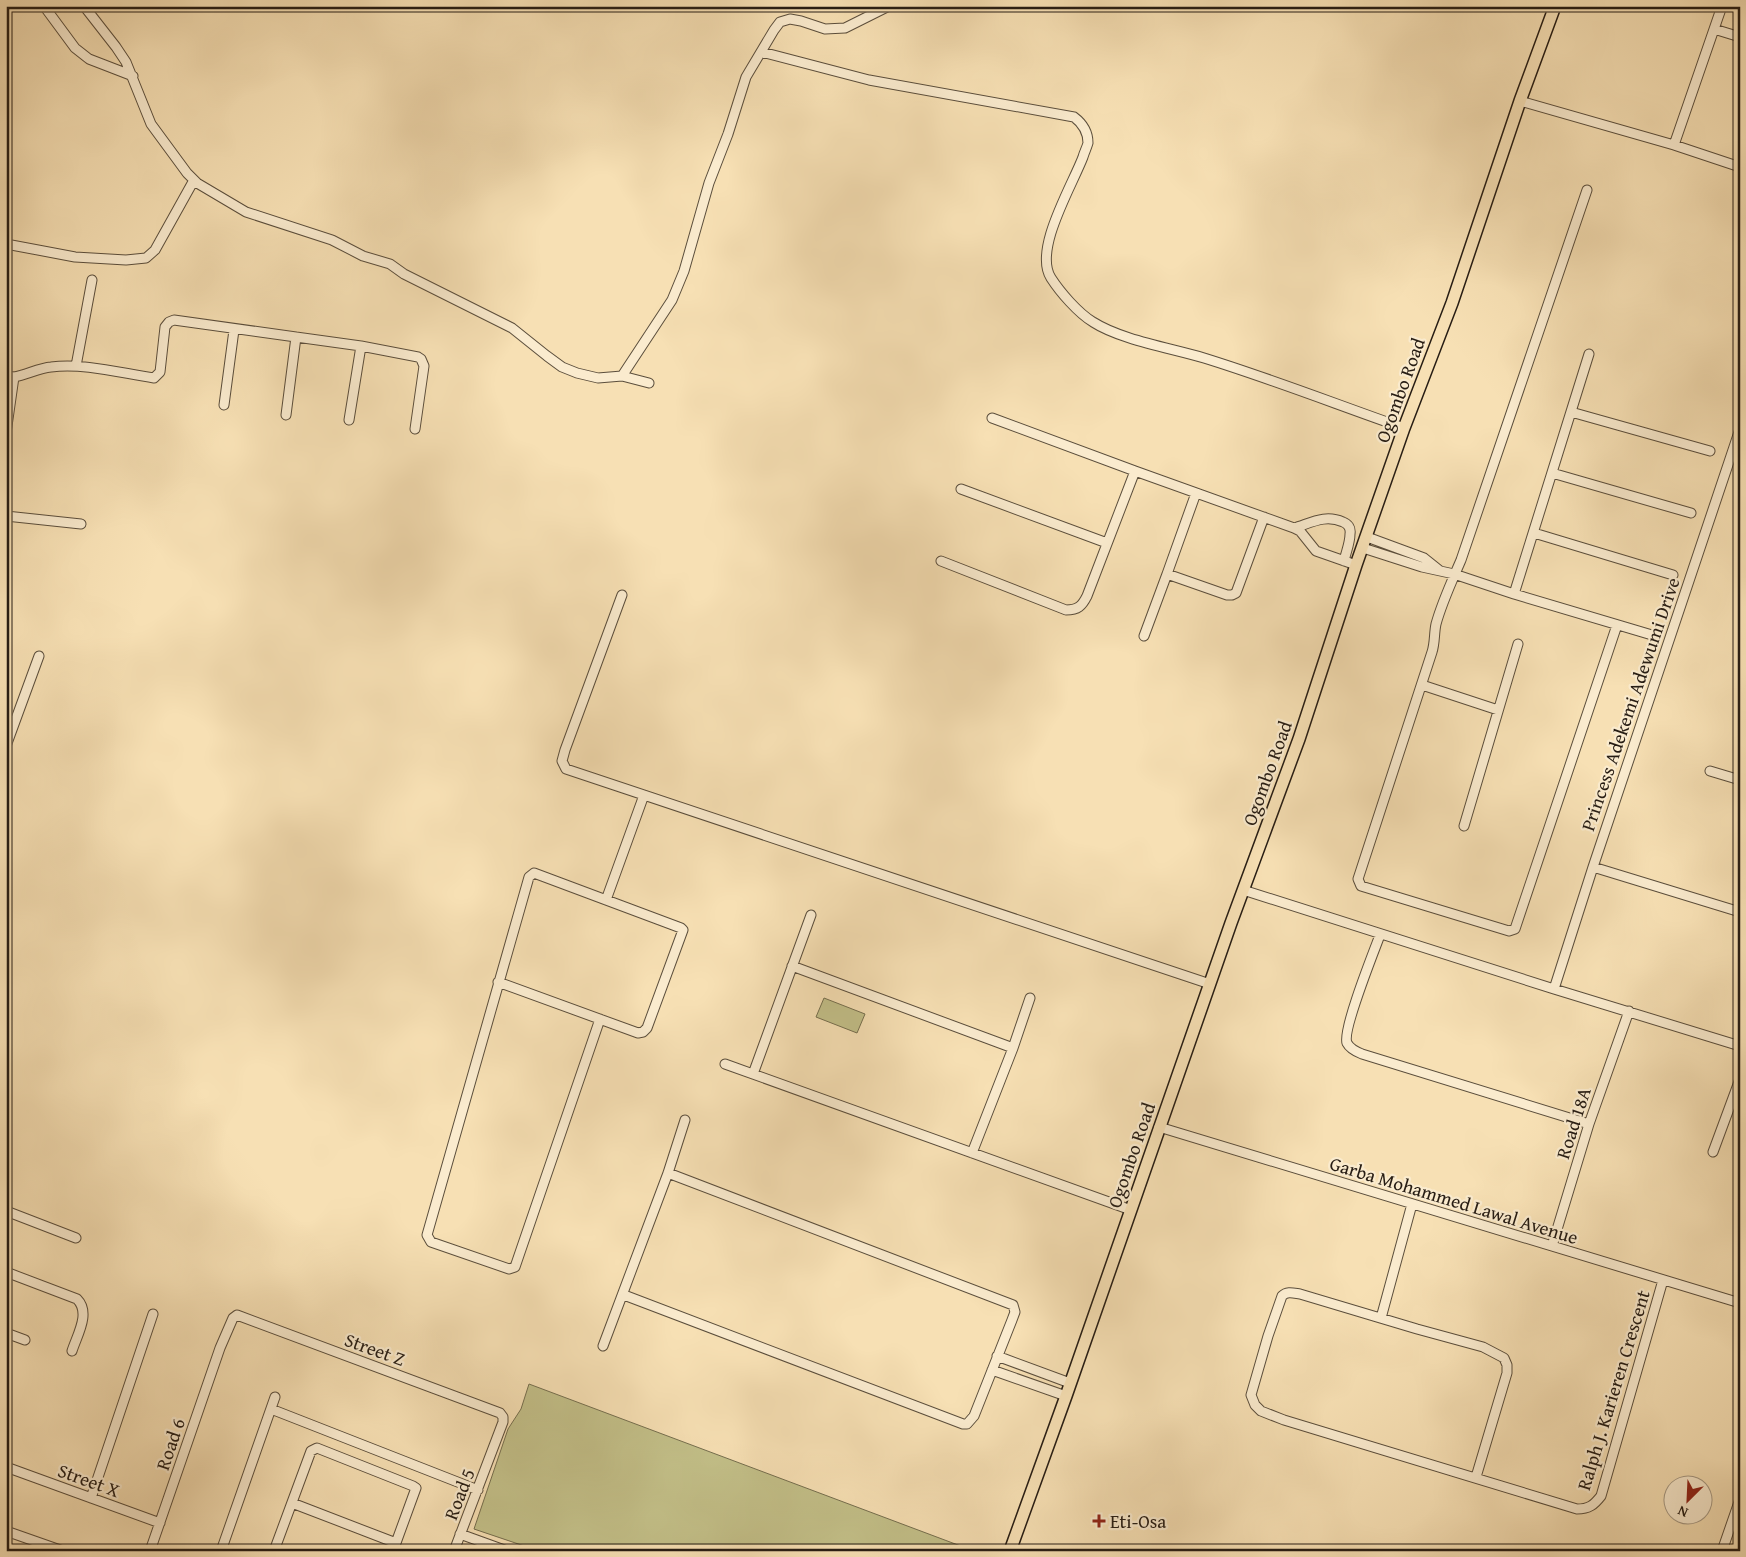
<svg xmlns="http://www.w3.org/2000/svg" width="1746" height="1557" font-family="'Gentium Book Plus',serif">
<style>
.grass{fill:#c3c089;stroke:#756e4e}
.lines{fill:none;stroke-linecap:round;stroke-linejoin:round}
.minor-casing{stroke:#5b4e3c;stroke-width:11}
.major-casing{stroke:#271d14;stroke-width:14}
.minor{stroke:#faebce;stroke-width:9}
.major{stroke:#f7e0b4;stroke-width:11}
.poi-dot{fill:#8f2418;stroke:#faebce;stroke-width:2}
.labels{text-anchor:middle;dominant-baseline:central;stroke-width:4.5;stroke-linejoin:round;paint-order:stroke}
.street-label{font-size:19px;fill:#271d14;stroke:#faebce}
.poi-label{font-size:19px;fill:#271d14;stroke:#faebce;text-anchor:start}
</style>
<rect width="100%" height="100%" fill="#f7e0b4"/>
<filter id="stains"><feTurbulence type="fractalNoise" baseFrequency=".004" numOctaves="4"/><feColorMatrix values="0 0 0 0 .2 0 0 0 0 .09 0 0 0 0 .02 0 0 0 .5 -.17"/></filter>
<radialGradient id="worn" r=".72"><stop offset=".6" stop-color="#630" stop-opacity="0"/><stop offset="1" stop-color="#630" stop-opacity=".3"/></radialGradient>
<!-- grass -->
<path class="grass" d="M 824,998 L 865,1014 L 857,1033 L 816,1017 Z
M 529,1384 L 974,1551 L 539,1551 L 474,1529 L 508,1429 L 521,1409 Z"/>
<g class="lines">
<defs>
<path id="minor" d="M 44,6 L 75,48 L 89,59 L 133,76
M 84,6 L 116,47 L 126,62 L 151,124 L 187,173 L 197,183 L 246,212 L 332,240 L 363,256 L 390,264 L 404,274 L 512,328 L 547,356 L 562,367 L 577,373 L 598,378 L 622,376 L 649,383
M 1714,29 L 1740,37
M 762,52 L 869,80 L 1074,117 C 1082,123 1088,132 1088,143 C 1087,147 1084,153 1083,157 C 1072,186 1033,250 1051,278 C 1060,292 1078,313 1093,322 C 1121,340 1171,348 1204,358 C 1272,379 1338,405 1404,428
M 1520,101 L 1674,145 L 1740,167
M 1674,145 L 1722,6
M 1587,190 L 1461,560 C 1452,581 1442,602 1436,624 C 1434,633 1435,643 1432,652 L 1358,879 L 1361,886 L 1509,931 L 1515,929 L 1617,625
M 6,244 L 75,257 L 126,260 L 146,258 L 155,250 L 194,180
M 296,337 L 361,346 L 349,420
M 361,346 L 418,357 L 421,359 L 424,366 L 415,429
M 76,366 L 92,280
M 6,376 L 14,377 L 6,433
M 622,376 L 672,300 L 684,271 L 709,183 L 728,134 L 746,77 L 774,30 L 780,22 L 790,19 L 801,21 L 825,29 L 845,28 L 889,6
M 14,377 C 26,375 39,368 51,367 C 85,363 120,373 154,378 L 160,372 L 165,327 L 169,322 L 174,320 L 296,337 L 286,415
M 224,405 L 234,330
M 1571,412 L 1710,451
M 992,418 L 1135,471
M 1552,473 L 1691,513
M 961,489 L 1107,543
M 1196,493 L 1167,574 L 1227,595 L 1232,595 L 1236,593 L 1264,517
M 6,516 L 81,524
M 1294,528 C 1311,523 1325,514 1343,522 C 1348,524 1351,528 1350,534 C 1350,543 1346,552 1344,561
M 1534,533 L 1673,575
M 1367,537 L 1424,558 L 1439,570
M 1363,548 L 1422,567 L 1454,574 L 1514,594 L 1652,635
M 941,561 L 1066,610 C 1078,610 1082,606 1087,596 L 1135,471 L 1294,528 L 1300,531 L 1316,551 L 1356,565
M 1514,594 L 1589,354
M 622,595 L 565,750 L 562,761 L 566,769 L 1210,984
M 1144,636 L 1167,574
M 1422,685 L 1498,710
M 6,746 L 39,656
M 1710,771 L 1740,780
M 1464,826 L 1518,644
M 1593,867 L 1740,912
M 1243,890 L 1554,989 L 1740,1046
M 606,900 L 644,795
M 1380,935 C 1374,951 1342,1031 1347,1043 C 1350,1049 1357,1052 1362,1054 L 1589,1124
M 792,966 L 1013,1048
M 498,982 L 638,1033 L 643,1032 L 647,1028 L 683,930 L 681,928 L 534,873 L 529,877 L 427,1235 L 431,1242 L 509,1269 L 515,1267 L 600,1019
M 1554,989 L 1593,867 L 1740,429
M 725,1064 L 1131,1210
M 753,1074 L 811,915
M 1159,1127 L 1740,1303
M 1713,1152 L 1740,1079
M 972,1153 L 1013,1048 L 1030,998
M 6,1211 L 76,1238
M 1552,1246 L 1589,1124 L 1629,1011
M 6,1272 L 77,1299 C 91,1313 77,1335 72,1351
M 624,1295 L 963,1424 L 967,1424 L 974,1416 L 1012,1320 L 1015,1312 L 1013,1305 L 668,1173
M 1381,1318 L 1412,1204
M 6,1333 L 25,1340
M 603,1346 L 668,1173 L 685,1120
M 997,1356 L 1070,1383
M 992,1370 L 1066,1396
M 271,1409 L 478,1490
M 6,1467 L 160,1523
M 1476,1477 L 1507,1373 L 1507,1365 L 1504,1358 L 1483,1347 L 1417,1329 L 1300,1294 C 1293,1293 1287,1291 1282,1296 L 1268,1336 L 1251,1395 L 1255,1405 L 1261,1411 L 1284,1420 L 1577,1509 C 1589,1509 1594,1505 1601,1496 L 1663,1280
M 91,1498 L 153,1314
M 292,1503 L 396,1543
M 6,1531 L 63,1551
M 460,1534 L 507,1551
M 150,1551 L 220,1348 L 233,1318 L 237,1315 L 500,1413 L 503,1417 L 503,1422 L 454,1551
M 221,1551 L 275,1397
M 274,1551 L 311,1451 L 317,1448 L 413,1486 L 416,1488 L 393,1551
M 1722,1551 L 1740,1499"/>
<path id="major" d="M 1010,1551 L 1066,1396 L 1231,923 L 1299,739 L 1356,565 L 1404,428 L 1452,303 L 1520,101 L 1555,6"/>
</defs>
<!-- minor casing -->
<use href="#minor" class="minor-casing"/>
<!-- major casing -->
<use href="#major" class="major-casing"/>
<!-- minor -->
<use href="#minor" class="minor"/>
<!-- major -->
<use href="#major" class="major"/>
</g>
<!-- markers -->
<path class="poi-dot" d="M1096.5 1513.5h5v5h5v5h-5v5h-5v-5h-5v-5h5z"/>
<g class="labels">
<!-- street labels -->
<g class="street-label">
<text transform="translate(1400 390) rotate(-70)">Ogombo Road</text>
<text transform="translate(1630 704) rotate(-71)">Princess Adekemi Adewumi Drive</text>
<text transform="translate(1267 773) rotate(-70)">Ogombo Road</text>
<text transform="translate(1573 1123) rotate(-72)">Road 18A</text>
<text transform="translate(1131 1155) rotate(-71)">Ogombo Road</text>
<text transform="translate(1454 1200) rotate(17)">Garba Mohammed Lawal Avenue</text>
<text transform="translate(375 1349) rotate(20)">Street Z</text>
<text transform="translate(1613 1390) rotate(-73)">Ralph J. Karieren Crescent</text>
<text transform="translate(170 1444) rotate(-71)">Road 6</text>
<text transform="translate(89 1480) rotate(20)">Street X</text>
<text transform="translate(459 1494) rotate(-69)">Road 5</text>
</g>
<!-- poi labels -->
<g class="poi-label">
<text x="1110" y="1521">Eti-Osa</text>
</g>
</g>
<!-- margin -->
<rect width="1746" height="1557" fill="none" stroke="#f7e0b4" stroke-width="25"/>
<rect x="8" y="8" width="1731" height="1542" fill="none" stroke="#271d14" stroke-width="2.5"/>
<rect x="12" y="12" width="1721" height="1532" fill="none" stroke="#271d14"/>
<!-- north arrow -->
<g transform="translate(1688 1500) rotate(204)"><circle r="24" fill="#faebce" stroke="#a69984"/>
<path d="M0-4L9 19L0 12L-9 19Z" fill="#8f2418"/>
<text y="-8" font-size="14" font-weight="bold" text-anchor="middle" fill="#271d14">N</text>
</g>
<rect width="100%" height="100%" filter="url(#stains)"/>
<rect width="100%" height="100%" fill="url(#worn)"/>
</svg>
